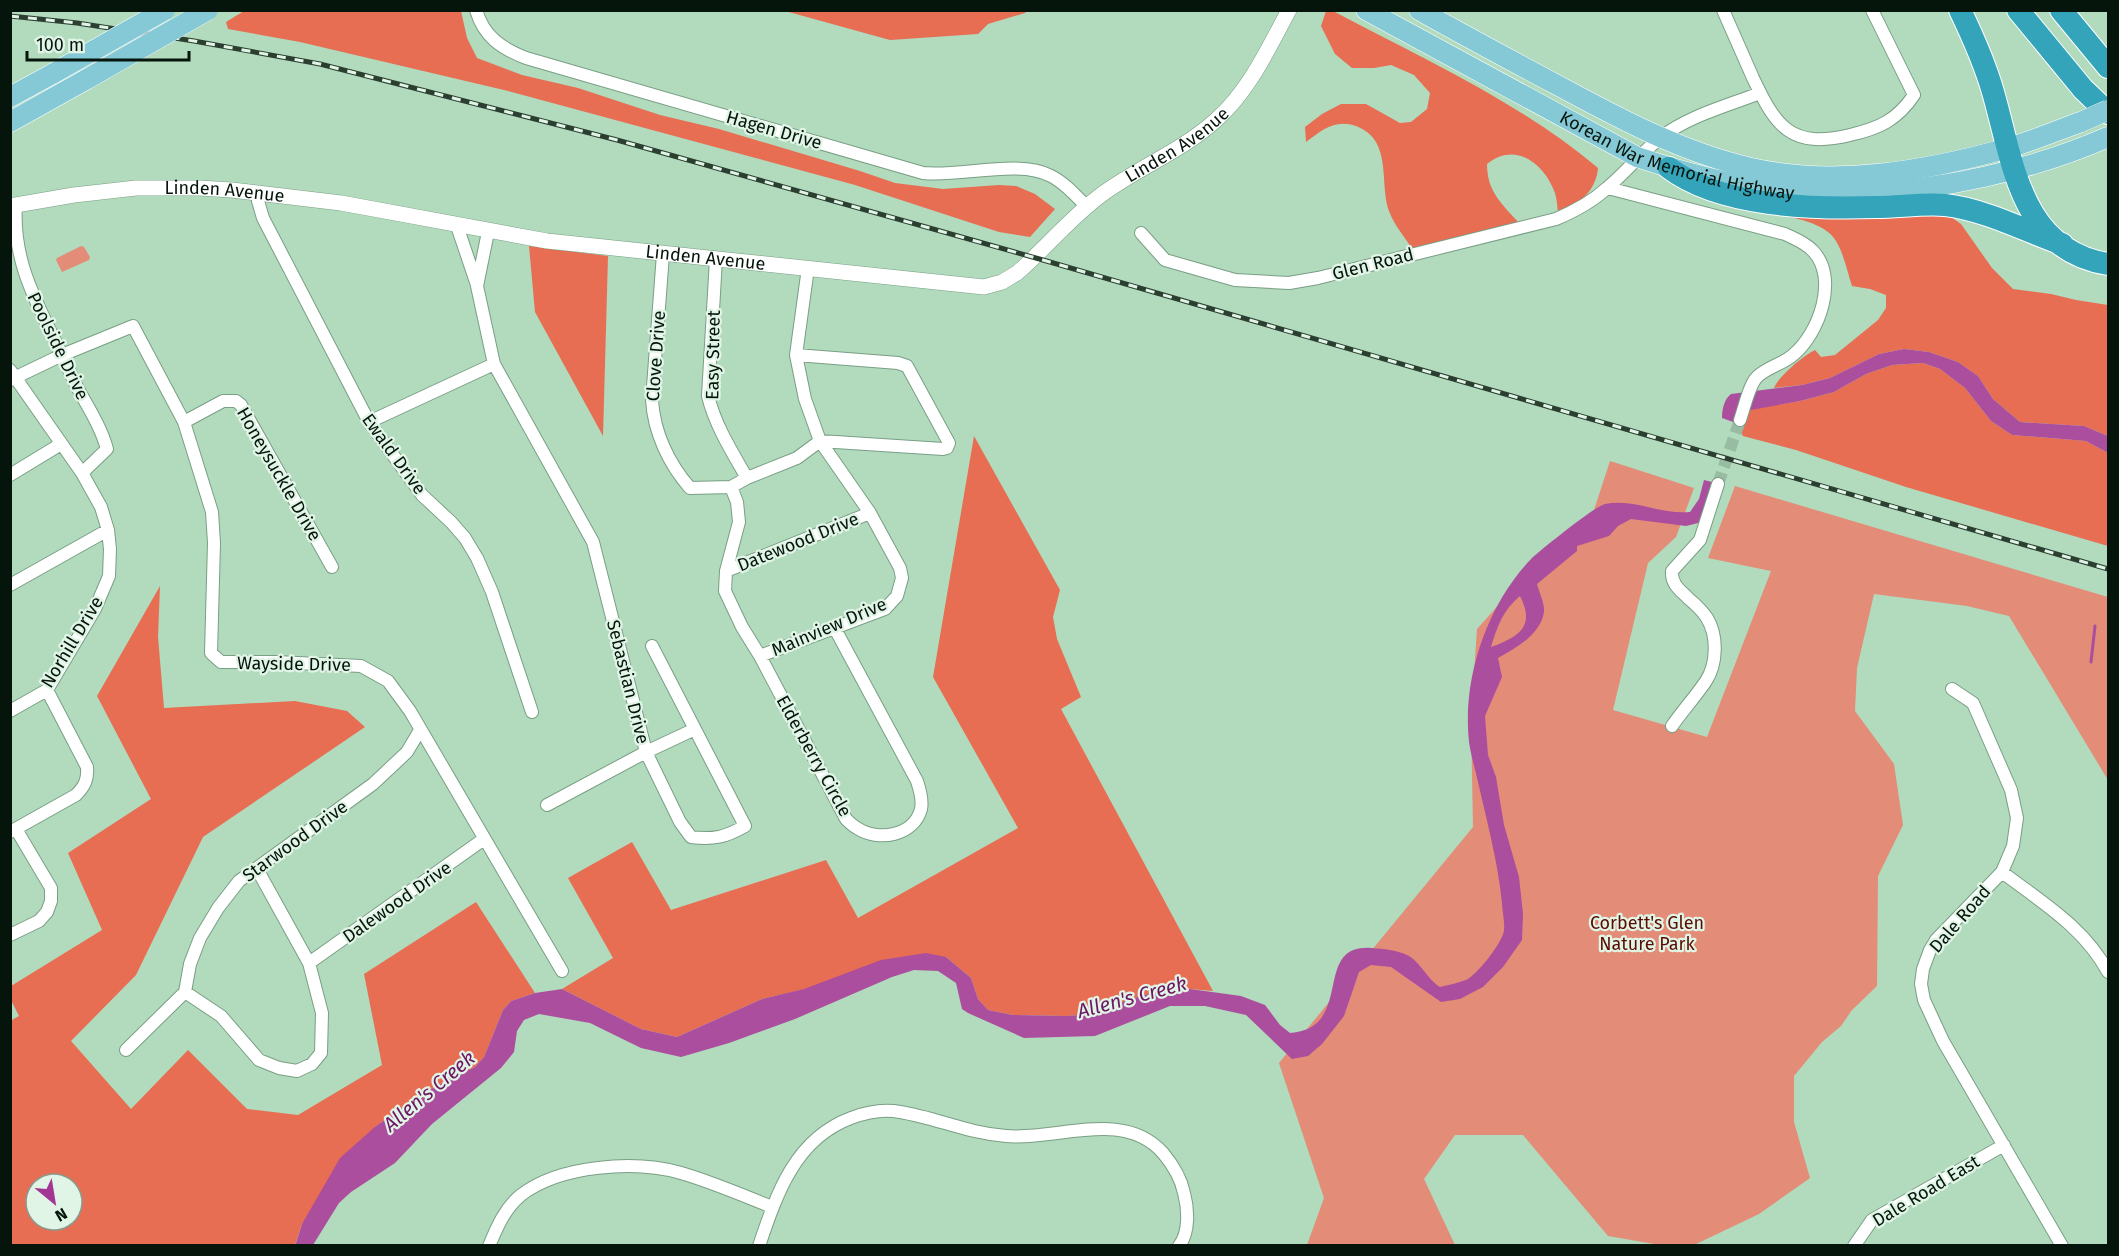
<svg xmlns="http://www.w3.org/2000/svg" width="2119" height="1256" font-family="'Fira Sans',sans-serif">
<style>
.green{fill:#e38c77}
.forest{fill:#e76d53;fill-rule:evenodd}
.water{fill:#ac4e9e;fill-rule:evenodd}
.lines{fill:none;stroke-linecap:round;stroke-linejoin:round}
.stream{stroke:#ac4e9e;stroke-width:3}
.minor-tunnel{stroke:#98bca2;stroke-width:12;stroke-dasharray:12 6;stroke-linecap:butt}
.minor-casing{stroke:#799f84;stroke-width:14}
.tertiary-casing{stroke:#799f84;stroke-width:16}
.primary-casing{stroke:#fff;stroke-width:21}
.motorway-casing{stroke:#fff;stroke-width:24}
.minor{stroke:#fff;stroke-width:12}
.tertiary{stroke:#fff;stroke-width:15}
.primary{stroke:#85c8d6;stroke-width:20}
.motorway{stroke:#34a4ba;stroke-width:22}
.rail-casing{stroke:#2b3f31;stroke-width:5}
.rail{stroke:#e1f5e7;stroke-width:3;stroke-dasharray:9;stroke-linecap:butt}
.primary-bridge-casing{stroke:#fff;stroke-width:21;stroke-linecap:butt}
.primary-bridge{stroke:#85c8d6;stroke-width:20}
.labels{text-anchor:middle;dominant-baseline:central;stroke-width:4.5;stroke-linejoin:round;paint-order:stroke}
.street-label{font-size:18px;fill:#06150b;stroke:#e1f5e7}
.park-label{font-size:18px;fill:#5a0c00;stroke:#e1f5e7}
.water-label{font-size:20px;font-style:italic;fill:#6e1563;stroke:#e1f5e7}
</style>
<rect width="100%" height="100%" fill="#b2dabd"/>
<!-- green -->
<path class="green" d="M 81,246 L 84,247 L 90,257 L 89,260 L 62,272 L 56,260 L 57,258 Z
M 1610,461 L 1694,488 L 1676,537 L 1648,563 L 1613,710 L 1707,737 L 1771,571 L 1708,558 L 1735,486 L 2108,597 L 2108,780 L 2009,616 L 1967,606 L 1874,594 L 1857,668 L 1855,711 L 1894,764 L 1903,825 L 1878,876 L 1877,986 L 1852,1010 L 1841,1026 L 1822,1042 L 1794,1076 L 1794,1122 L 1810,1178 L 1759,1214 L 1694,1245 L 1660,1245 L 1608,1236 L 1523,1135 L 1455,1135 L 1424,1179 L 1455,1245 L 1307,1245 L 1324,1198 L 1279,1063 L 1473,827 L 1471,721 L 1477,629 L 1531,569 L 1593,513 Z"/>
<!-- forest -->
<path class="forest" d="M 244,11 L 461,11 L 467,38 L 477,58 L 522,75 L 578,88 L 660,115 L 719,129 L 860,171 L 895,183 L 943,189 L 999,185 L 1016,186 L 1035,194 L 1055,209 L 1030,237 L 999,232 L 855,185 L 504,90 L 300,42 L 228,29 L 226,22 Z
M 785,11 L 1027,11 L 1025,13 L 988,24 L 978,34 L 890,40 Z
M 1326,11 L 1333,11 C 1422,58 1521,103 1598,168 C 1596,191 1579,205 1558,212 C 1557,206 1557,199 1555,193 C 1544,163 1515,141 1487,164 C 1487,192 1502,204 1520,224 L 1414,251 C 1406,239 1394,225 1389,211 C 1379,182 1393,140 1356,126 C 1335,119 1322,130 1306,142 L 1305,127 L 1322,114 L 1341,104 L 1366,104 L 1400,123 L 1411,122 L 1427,109 L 1430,93 L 1414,75 L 1391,65 L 1374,68 L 1352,68 L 1335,54 L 1321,26 Z
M 1762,212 L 1944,212 L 1961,224 L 1992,268 L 2013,289 L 2051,294 L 2076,300 L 2108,305 L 2108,436 L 2084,426 L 2020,422 L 1993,399 L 1978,376 L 1958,362 L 1929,352 L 1904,349 L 1879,354 L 1830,378 L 1802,385 L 1774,388 C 1778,377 1804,355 1815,350 L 1821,357 L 1835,355 L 1878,320 L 1886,308 L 1886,295 L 1870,289 L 1852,286 C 1847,271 1844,254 1836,241 C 1824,220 1783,216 1762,212 Z
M 529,246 L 608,256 L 603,436 L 535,312 Z
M 1923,363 L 1940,369 L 1965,388 L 1991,421 L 2012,435 L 2086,441 L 2108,453 L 2108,546 L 1906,487 L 1796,450 L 1743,436 L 1736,423 L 1740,411 L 1800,401 L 1834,392 L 1866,374 L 1892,365 Z
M 974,436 L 1060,590 L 1053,617 L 1057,639 L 1081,697 L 1061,709 L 1213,991 L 1190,989 L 1163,990 L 1127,1000 L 1095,1014 L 1066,1016 L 1013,1015 L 988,1010 L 978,999 L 971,978 L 946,957 L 762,999 L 677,1037 L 641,1029 L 562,989 L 613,958 L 568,878 L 632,842 L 671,910 L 826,860 L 858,918 L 1018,828 L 933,677 Z
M 160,586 L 158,637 L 164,708 L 295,701 L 347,711 L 365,727 L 203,837 L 136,975 L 71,1041 L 131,1109 L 188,1050 L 247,1109 L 298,1115 L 382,1065 L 364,974 L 476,902 L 535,993 L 511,1001 L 503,1010 L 484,1057 L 475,1067 L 427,1091 L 376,1126 L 302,1224 L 295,1245 L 11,1245 L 10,1021 L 19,1016 L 11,1000 L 11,986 L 102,930 L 68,853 L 151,799 L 97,696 ZM 36,1184 L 72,1184 L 72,1220 L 36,1220 Z"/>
<!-- water -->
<path class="water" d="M 1904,349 L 1929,352 L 1958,362 L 1978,376 L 1993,399 L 2020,422 L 2084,426 L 2108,436 L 2108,453 L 2086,441 L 2012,435 L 1991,421 L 1965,388 L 1940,369 L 1923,363 L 1892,365 L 1866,374 L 1834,392 L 1800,401 L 1740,412 L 1736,423 L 1722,418 C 1722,410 1724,399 1731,394 L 1802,385 L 1830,378 L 1879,354 Z
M 1704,480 L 1716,483 L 1704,517 L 1698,523 L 1686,526 L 1631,519 L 1618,526 L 1609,536 L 1577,546 L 1577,551 L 1537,584 C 1539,592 1545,604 1544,612 C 1541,634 1515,649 1498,658 L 1502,677 L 1485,716 L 1488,755 L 1496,777 L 1504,825 L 1519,877 L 1523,914 L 1522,940 L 1503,967 L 1483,987 L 1460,999 L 1441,1002 L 1391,967 L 1371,965 L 1359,972 L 1344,1016 L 1322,1044 L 1308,1056 L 1292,1059 L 1246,1015 L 1205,1006 L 1170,1006 L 1095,1036 L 1024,1038 L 968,1013 L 962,1009 L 956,983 L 938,971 L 914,970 L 892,977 L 795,1019 L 729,1043 L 681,1057 L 641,1048 L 590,1023 L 539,1014 L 524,1020 L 517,1031 L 514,1052 L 501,1068 L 432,1124 L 395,1163 L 351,1192 L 339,1203 L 313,1245 L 295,1246 L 302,1224 L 340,1158 L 376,1126 L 427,1091 L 475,1067 L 484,1057 L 503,1010 L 511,1001 L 535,993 L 562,989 L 641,1029 L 677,1037 L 762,999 L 804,989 L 881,960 L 926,953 L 946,957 L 971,978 L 978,999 L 988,1010 L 1013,1015 L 1066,1016 L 1095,1014 L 1127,1000 L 1163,990 L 1190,989 L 1241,996 L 1265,1005 L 1280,1025 L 1290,1033 C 1356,1028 1311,944 1371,948 C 1384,949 1396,950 1407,955 C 1420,961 1427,979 1440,987 C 1448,985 1458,983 1466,980 C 1477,975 1503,942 1504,930 C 1505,922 1502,911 1502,903 C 1498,862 1487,822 1478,782 C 1475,769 1471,755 1469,742 C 1462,678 1487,604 1532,558 C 1542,549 1595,506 1605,504 C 1634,498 1661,515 1690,512 L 1699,499 ZM 1520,596 C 1536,627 1518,637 1491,647 C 1497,627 1503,610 1520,596 Z"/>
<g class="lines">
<!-- stream -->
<path class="stream" d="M 2091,662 L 2095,626"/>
<!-- minor-tunnel -->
<path class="minor-tunnel" d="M 1718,484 L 1740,420"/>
<defs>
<path id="minor" d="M 476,10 C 484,37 501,48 526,58 L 923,173 C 961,177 1019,159 1051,176 C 1065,183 1076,196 1086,206
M 1723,10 C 1733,33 1743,55 1753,78 C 1776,127 1791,149 1850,135 C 1880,128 1897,120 1914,95 L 1872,10
M 1608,188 L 1785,234 C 1795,239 1806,243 1813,251 C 1839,278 1819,334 1793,355 C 1783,364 1767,367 1757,377 C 1749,385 1744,409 1740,420
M 259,193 L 258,201 L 263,218 L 369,422 L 422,495 L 451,522 L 465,538 L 477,558 L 492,592 L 532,712
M 16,204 C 12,262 37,303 61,353 C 67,364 71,376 77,387 C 88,407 101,427 107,449 L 82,473
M 457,226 L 477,285
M 488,232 L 477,286 L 494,364 L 593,542 L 646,752 L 680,822 L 691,837 C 713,840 726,837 745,826 L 652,646
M 1141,233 L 1165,260 L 1235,280 L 1289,283 L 1318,278 L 1556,219 C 1575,211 1592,202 1607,188 C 1626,172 1641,153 1660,138 C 1688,116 1727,106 1760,93
M 663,254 L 652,400 C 654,433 669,464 690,488 L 731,487 L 747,478 L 797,458 L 820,441
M 716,259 L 708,396 C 715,425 732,452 747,478
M 796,355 L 898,363 L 907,366 L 949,443 L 947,448 L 943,449 L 820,441
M 10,370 L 82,473 L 101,507 L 108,530 L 110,549 L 109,576 L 95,609 L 47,690 L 10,711
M 10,380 L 62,355 L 133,326 L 184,422 L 212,512 L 214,543 L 211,653 L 221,662 L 276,662 L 361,666 L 388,681 L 410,711 L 562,971
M 184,422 L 223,401 L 236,401 L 241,405 L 332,567
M 369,422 L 494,364
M 10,475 L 61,444
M 731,487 L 737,502 L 739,522 L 726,571 L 725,591 L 742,627 L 760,656 L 846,819 C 849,822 853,826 857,828 C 878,842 914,836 921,809 C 923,800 920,790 917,781 L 834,627
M 726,571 L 870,513
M 10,585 L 108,530
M 760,656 L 885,609 L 897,596 L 902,578 L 900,568 L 870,513 L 820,441 L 805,399 L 796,355 L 808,268
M 1952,689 L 1973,703 L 2011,790 L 2017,818 L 2013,846 L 2002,872 L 1936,940 L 1930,950 L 1923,969 L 1921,984 L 1924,1000 L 1943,1041 L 2062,1246
M 1672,726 C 1683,710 1696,696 1706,681 C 1717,664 1718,636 1707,618 C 1702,610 1695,604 1688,598 C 1680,590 1671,584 1672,571 L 1700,540 L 1718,484
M 547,805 L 646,752 L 695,729
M 10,832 L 76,795 C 85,786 88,779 87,767 L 47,690
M 2002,872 C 2041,902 2084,927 2108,972
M 10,935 L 39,921 L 47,912 L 51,901 L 51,888 L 16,829
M 309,963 L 484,839
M 185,992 L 221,1016 L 259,1060 L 279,1068 L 297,1071 L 312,1064 L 321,1053 L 322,1013 L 309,963 L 257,869
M 126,1050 L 185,992 L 190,964 L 200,938 L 218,908 L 239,881 L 373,784 L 407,752 L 420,730
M 489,1246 C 497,1227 505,1208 521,1195 C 560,1165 635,1160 681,1173 C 712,1182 742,1195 772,1207
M 759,1246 C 777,1193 795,1139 851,1118 C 867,1112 884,1109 900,1112 C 937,1118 967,1133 1006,1136 C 1057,1141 1123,1108 1163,1153 C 1173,1165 1181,1178 1184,1193 C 1188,1208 1190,1232 1179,1246
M 1854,1246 L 1872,1220 L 2004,1145"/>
<g id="tertiary">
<path id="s1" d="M 10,206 L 74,195 L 136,188 L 199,188 L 232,190 L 341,203 L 547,241 L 984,287 L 1002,282 L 1017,273 C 1046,248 1070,218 1101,195 C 1137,168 1182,151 1216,120 C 1249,91 1268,49 1289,10"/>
</g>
<g id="primary">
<path id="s2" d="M 1366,10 L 1637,157 C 1694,176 1755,191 1815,195 C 1828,196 1842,194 1856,194 C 1941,190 2030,171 2108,137"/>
<path d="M 1419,10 C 1465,36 1512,61 1559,86 C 1620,119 1682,152 1751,168 C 1835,187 1926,171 2008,148 C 2032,141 2056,131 2081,122"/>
<path d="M 10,97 L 54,73"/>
<path d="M 10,122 L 87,79"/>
</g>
<path id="motorway" d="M 1960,10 C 1973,37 1985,64 1993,92 C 2013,161 2020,250 2108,264
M 2018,10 L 2083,89 L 2108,113
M 2061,10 L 2108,67
M 1669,168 C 1721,207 1813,209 1877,207 C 1899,207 1923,203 1945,205 C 1983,209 2026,231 2062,244"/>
</defs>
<!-- minor casing -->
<use href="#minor" class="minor-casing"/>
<!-- tertiary casing -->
<use href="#tertiary" class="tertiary-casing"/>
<!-- primary casing -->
<use href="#primary" class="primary-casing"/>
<!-- motorway casing -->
<use href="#motorway" class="motorway-casing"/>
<!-- minor -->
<use href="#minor" class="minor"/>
<!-- tertiary -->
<use href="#tertiary" class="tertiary"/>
<!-- primary -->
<use href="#primary" class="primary"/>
<!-- motorway -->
<use href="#motorway" class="motorway"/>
<defs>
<path id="rail" d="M 10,16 L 77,23 L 194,41 L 320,64 L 617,140 L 1043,260 L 2108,569"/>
</defs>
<!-- rail casing -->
<use href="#rail" class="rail-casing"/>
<!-- rail -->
<use href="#rail" class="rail"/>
<defs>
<path id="primary-bridge" d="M 54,73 L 165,10
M 87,79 L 208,10
M 2081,122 L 2108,110"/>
</defs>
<!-- primary-bridge casing -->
<use href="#primary-bridge" class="primary-bridge-casing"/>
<!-- primary-bridge -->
<use href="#primary-bridge" class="primary-bridge"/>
</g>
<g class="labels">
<!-- street labels -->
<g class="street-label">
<text transform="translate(774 130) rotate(16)">Hagen Drive</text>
<text stroke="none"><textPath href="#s1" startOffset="1224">Linden Avenue</textPath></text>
<text stroke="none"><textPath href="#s2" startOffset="346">Korean War Memorial Highway</textPath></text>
<text stroke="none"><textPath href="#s1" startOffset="216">Linden Avenue</textPath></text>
<text stroke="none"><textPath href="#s1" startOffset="702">Linden Avenue</textPath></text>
<text transform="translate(1373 264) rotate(-14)">Glen Road</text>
<text transform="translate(58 346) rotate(64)">Poolside Drive</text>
<text transform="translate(713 355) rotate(-89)">Easy Street</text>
<text transform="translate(656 356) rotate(-86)">Clove Drive</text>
<text transform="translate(394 454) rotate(54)">Ewald Drive</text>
<text transform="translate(279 474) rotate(60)">Honeysuckle Drive</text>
<text transform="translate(798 542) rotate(-22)">Datewood Drive</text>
<text transform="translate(829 627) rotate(-23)">Mainview Drive</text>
<text transform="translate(72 642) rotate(-59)">Norhill Drive</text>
<text transform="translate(294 664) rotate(1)">Wayside Drive</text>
<text transform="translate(628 682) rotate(76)">Sebastian Drive</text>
<text transform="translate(814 756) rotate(61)">Elderberry Circle</text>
<text transform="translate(295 841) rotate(-36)">Starwood Drive</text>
<text transform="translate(397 902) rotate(-35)">Dalewood Drive</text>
<text transform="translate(1960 919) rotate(-49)">Dale Road</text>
<text transform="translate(1926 1191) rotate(-31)">Dale Road East</text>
</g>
<!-- park labels -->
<g class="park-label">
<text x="1647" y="923">Corbett's Glen<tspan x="1647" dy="21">Nature Park</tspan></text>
</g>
<!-- water labels -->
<g class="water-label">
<text transform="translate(1132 997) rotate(-15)">Allen's Creek</text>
<text transform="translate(429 1091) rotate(-40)">Allen's Creek</text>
</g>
</g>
<!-- border -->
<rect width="2119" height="1256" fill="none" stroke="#06150b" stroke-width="24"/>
<!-- north arrow -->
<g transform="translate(54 1202) rotate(150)"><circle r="28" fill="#e1f5e7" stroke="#899b8f" stroke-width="1.5"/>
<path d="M0-4.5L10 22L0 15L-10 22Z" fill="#a33594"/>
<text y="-9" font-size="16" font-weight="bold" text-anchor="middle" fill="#06150b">N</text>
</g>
<!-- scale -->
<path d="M27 51v9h162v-9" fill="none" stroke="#06150b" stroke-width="3"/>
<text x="36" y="51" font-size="18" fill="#06150b" stroke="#e1f5e7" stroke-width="4.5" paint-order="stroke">100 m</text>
</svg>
